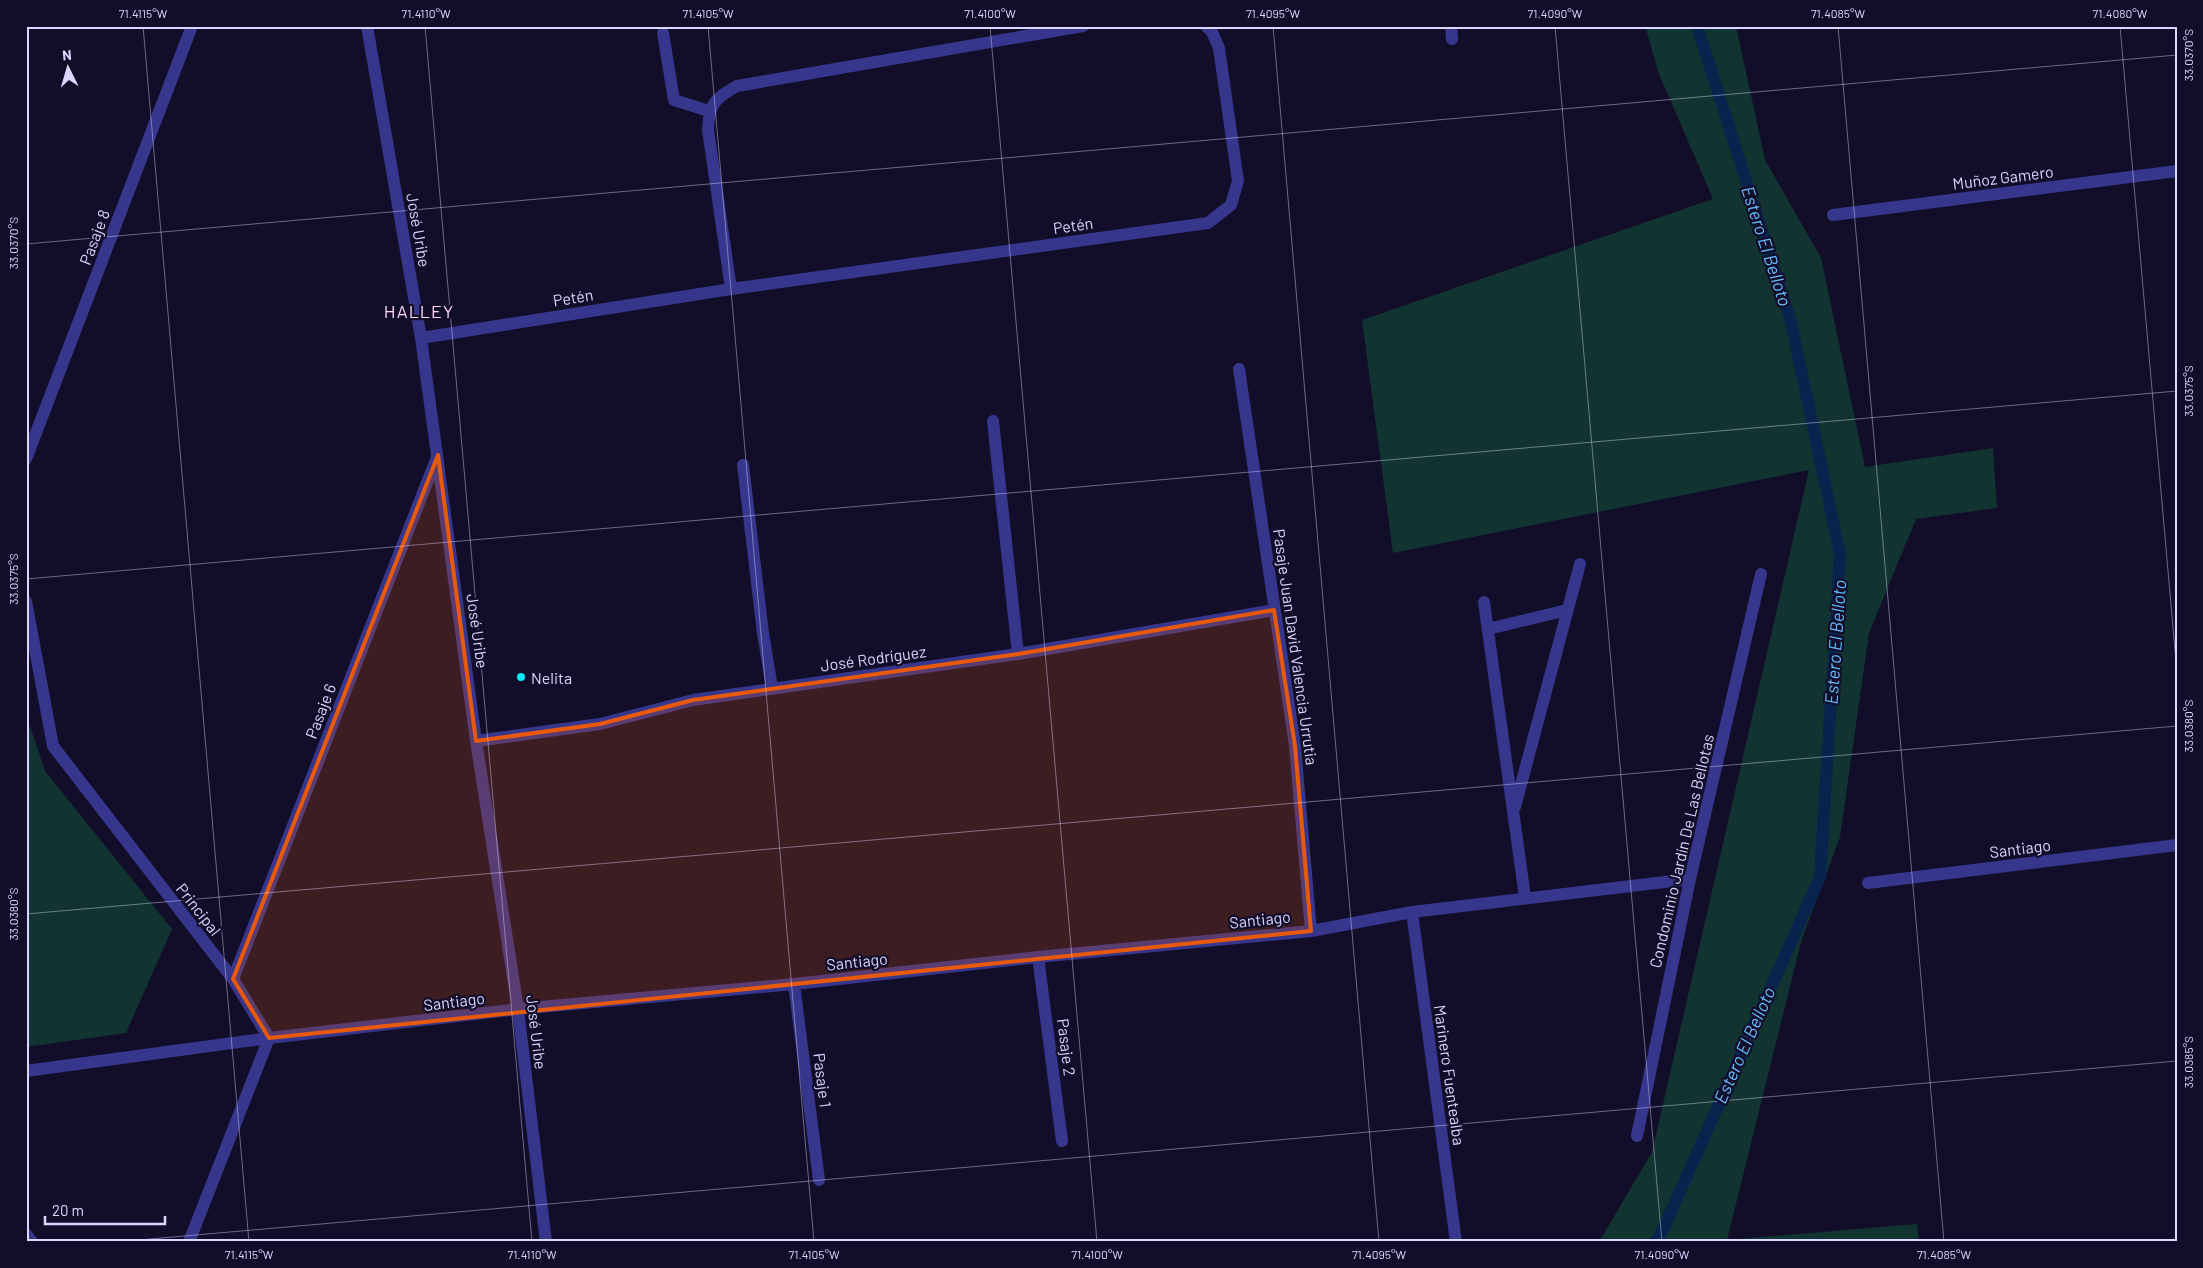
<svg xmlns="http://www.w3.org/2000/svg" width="2203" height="1268" font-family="Barlow,sans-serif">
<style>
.green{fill:#113431}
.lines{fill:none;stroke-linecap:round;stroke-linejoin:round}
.stream{stroke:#08244e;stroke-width:12}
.minor{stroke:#36368c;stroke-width:12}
.marked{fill:#e8590c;fill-opacity:0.2;stroke:#e8590c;stroke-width:4;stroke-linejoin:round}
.ticks{fill:none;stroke:#dad6ff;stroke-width:1;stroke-opacity:0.45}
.poi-dot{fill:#02edff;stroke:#120e29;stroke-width:2}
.labels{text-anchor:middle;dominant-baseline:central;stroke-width:4.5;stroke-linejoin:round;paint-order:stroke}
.street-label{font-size:16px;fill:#dad6ff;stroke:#120e29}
.poi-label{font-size:16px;fill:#dad6ff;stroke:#120e29;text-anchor:start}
.water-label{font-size:18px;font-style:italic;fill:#64bcff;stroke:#120e29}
.neighbourhood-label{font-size:18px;letter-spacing:1px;fill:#ffd8f2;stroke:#120e29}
.neatline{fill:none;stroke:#dad6ff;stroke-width:2}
.ticks-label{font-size:12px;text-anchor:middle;fill:#dad6ff}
</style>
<rect width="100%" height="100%" fill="#120e29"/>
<!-- green -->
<path class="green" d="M 1645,26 L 1736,26 L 1765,160 L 1821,258 L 1865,467 L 1993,448 L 1997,508 L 1916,519 L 1869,633 L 1840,837 L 1801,942 L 1727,1240 L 1917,1224 L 1919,1242 L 1599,1242 L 1652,1152 L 1809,470 L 1393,553 L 1362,320 L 1713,199 L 1659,74 Z
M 30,726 L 45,771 L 172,929 L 126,1033 L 26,1047 L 26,729 Z"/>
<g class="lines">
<!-- stream -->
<path class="stream" d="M 1655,1242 L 1661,1234 L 1820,877 L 1840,554 L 1791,322 L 1697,26"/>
<!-- minor -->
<path class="minor" d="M 367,26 L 421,338 L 476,741 L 518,1009 L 546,1242
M 1451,26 L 1452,39
M 663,33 L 674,100 L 709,111
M 1833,215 L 2177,171
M 731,289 L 708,130 C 709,104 715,98 737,86 L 1083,26
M 421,338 L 731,289 L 1208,223 L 1231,205 L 1238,181 L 1219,48 L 1212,32 L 1206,26
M 1239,369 L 1295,746 L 1311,931
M 993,421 L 1018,654
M 26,459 L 192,26
M 743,465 L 763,633 L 772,688
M 26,601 L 53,746 L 233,979 L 269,1038 L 189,1242
M 1484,602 L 1525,897
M 1488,629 L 1567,610
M 476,741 L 600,724 L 693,700 L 1018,654 L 1274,610
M 1515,807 L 1580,564
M 1868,883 L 2177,845
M 1412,912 L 1456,1242
M 1038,957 L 1062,1141
M 233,979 L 437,457
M 794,984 L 819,1180
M 26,1071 L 269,1038 L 518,1009 L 794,984 L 1038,957 L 1311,931 L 1412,912 L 1690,879
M 1637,1136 L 1690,879 L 1761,574
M 26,1234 L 32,1242"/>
</g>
<!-- marked area -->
<path class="marked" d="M 438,455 L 476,741 L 600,724 L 693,700 L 1018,654 L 1274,610 L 1295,746 L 1311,931 L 269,1038 L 233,979 Z"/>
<!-- ticks -->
<path class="ticks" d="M 143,26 L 249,1242M 425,26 L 532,1242M 708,26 L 814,1242M 990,26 L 1097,1242M 1273,26 L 1379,1242M 1555,26 L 1662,1242M 1838,26 L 1944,1242M 2120,26 L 2177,673M 26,244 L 2177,55M 26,579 L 2177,391M 26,914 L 2177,726M 116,1242 L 2177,1061"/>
<!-- markers -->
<circle class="poi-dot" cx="521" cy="677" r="5"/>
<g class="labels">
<!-- street labels -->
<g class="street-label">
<text transform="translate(2003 177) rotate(-7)">Muñoz Gamero</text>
<text transform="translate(1073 225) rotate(-8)">Petén</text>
<text transform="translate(419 230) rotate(80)">José Uribe</text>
<text transform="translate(94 237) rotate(-69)">Pasaje 8</text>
<text transform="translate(573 297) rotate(-9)">Petén</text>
<text transform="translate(478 631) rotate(82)">José Uribe</text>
<text transform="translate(1296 647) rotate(82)">Pasaje Juan David Valencia Urrutia</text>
<text transform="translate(873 658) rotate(-8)">José Rodríguez</text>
<text transform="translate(320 711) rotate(-69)">Pasaje 6</text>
<text transform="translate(2020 848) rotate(-7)">Santiago</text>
<text transform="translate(1681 851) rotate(-77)">Condominio Jardín De Las Bellotas</text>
<text transform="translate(199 909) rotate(52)">Principal</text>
<text transform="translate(1260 919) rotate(-6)">Santiago</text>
<text transform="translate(857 961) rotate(-6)">Santiago</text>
<text transform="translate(454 1001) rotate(-7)">Santiago</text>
<text transform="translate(537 1032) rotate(83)">José Uribe</text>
<text transform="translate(1067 1047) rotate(83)">Pasaje 2</text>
<text transform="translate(1450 1075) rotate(82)">Marinero Fuentealba</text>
<text transform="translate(823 1080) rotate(83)">Pasaje 1</text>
</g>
<!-- poi labels -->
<g class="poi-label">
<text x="531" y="677">Nelita</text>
</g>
<!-- water labels -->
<g class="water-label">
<text transform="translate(1767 246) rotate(72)">Estero El Belloto</text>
<text transform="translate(1835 642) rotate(-86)">Estero El Belloto</text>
<text transform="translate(1744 1045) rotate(-66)">Estero El Belloto</text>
</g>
<!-- neighbourhood labels -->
<g class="neighbourhood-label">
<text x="419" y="311">HALLEY</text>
</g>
</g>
<!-- border -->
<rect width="2203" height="1268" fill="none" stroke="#120e29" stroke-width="55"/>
<!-- north arrow -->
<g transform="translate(68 68) rotate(355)" stroke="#120e29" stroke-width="4" paint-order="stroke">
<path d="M0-4L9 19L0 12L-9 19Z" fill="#dad6ff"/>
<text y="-8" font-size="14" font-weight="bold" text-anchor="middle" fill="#dad6ff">N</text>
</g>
<!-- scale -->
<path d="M45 1216v8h120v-8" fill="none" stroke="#dad6ff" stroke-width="2.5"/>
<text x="52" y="1216" font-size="15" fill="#dad6ff" stroke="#120e29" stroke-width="4" paint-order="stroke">20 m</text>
<rect x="28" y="28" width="2148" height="1212" class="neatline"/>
<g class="ticks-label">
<text x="143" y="18">71.4115°W</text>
<text x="426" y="18">71.4110°W</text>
<text x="708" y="18">71.4105°W</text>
<text x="990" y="18">71.4100°W</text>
<text x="1273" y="18">71.4095°W</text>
<text x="1555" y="18">71.4090°W</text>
<text x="1838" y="18">71.4085°W</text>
<text x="2120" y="18">71.4080°W</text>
<text transform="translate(2189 55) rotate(-90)" y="4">33.0370°S</text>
<text transform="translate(14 243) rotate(-90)" y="4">33.0370°S</text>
<text transform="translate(2189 391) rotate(-90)" y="4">33.0375°S</text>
<text transform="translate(14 579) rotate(-90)" y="4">33.0375°S</text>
<text transform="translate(2189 726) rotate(-90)" y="4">33.0380°S</text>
<text transform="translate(14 914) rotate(-90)" y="4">33.0380°S</text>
<text transform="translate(2189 1062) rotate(-90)" y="4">33.0385°S</text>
<text x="249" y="1259">71.4115°W</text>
<text x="532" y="1259">71.4110°W</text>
<text x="814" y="1259">71.4105°W</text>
<text x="1097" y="1259">71.4100°W</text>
<text x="1379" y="1259">71.4095°W</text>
<text x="1662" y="1259">71.4090°W</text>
<text x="1944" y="1259">71.4085°W</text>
</g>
</svg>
